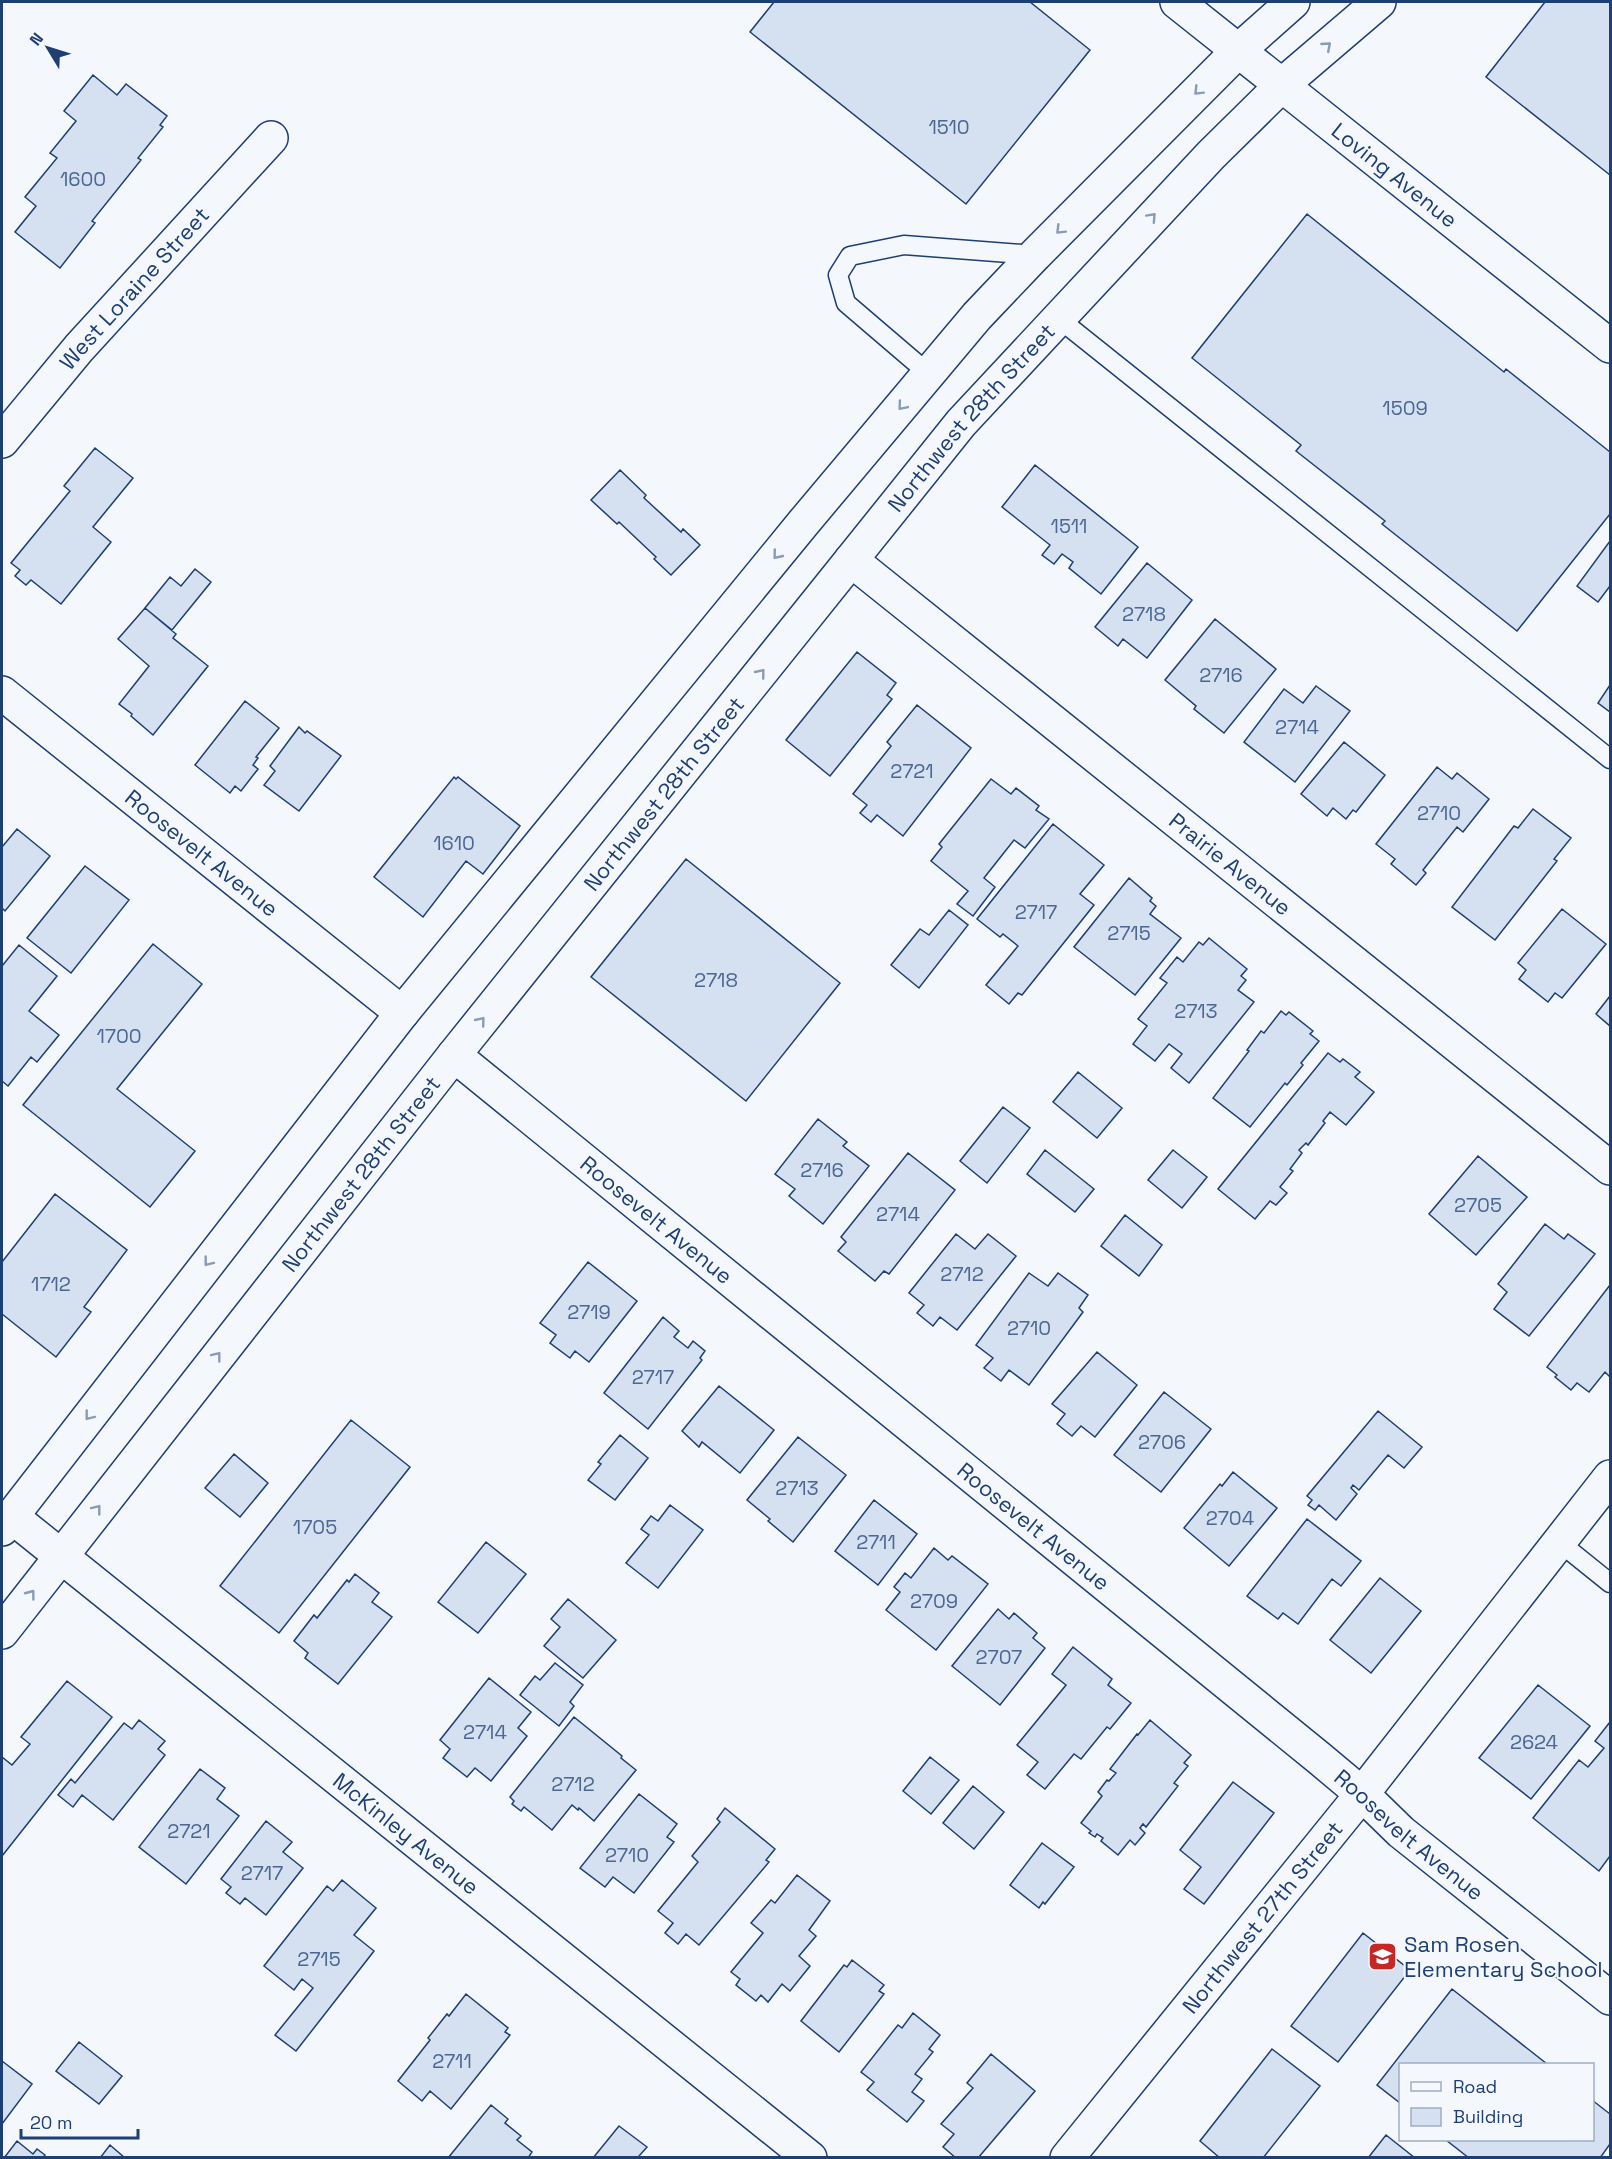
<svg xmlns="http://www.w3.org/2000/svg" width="1612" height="2159" font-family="'Space Grotesk',sans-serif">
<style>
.building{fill:#d5e0f0;stroke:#1d3f73;stroke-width:1.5}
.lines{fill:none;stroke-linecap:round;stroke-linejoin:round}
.service-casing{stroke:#1d3f73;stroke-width:21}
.minor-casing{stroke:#1d3f73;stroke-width:36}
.tertiary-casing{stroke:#1d3f73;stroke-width:36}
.primary-casing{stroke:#1d3f73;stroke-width:36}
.service{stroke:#f4f7fb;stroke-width:18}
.minor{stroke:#f4f7fb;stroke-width:33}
.tertiary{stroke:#f4f7fb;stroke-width:33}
.primary{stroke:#f4f7fb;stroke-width:33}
.oneway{stroke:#889bb7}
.labels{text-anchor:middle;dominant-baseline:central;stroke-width:4.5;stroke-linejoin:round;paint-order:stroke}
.number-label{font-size:20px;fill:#4b6792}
.street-label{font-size:22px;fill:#1d3f73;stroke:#f4f7fb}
.poi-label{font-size:22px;fill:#1d3f73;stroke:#f4f7fb;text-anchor:start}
</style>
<rect width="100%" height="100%" fill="#f4f7fb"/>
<!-- building -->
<path class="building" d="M 774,2 L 1030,2 L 1090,50 L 966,204 L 750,32 Z
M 1545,2 L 1610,2 L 1610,175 L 1486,77 Z
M 93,75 L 117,95 L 126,84 L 167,116 L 160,125 L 163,127 L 138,158 L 141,160 L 92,221 L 95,223 L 60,268 L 15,232 L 36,206 L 25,197 L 57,158 L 50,153 L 76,121 L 64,111 Z
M 1307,214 L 1504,372 L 1506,369 L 1610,452 L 1610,514 L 1517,631 L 1382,524 L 1385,521 L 1296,451 L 1301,445 L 1192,358 Z
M 95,448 L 133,478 L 93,527 L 111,542 L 61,604 L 31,580 L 26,585 L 15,576 L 20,570 L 11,563 L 70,491 L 64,486 Z
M 1035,465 L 1138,547 L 1101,594 L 1069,568 L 1073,562 L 1062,554 L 1054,564 L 1042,555 L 1050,545 L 1002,507 Z
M 620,470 L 646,495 L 644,498 L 681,532 L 683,529 L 700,545 L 671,575 L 654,559 L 656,557 L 619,522 L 617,524 L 591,500 Z
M 1610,541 L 1610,586 L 1598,602 L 1577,586 Z
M 1147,563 L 1192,600 L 1147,658 L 1123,639 L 1118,646 L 1095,627 Z
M 195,569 L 211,582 L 172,630 L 145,608 L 170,577 L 181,586 Z
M 145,608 L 176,634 L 173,638 L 208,666 L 153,735 L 131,716 L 132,714 L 119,704 L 149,666 L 118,639 Z
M 1215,619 L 1276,669 L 1224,733 L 1194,709 L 1196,706 L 1165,680 Z
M 857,652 L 896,683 L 887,695 L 892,699 L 830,776 L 786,740 Z
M 1610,685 L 1610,712 L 1598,703 Z
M 1316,686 L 1350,711 L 1295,782 L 1244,742 L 1284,689 L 1303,703 Z
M 245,701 L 279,728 L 256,757 L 258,758 L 253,765 L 258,769 L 241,791 L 235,786 L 230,793 L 195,765 Z
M 917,705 L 971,748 L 903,836 L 877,815 L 871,822 L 860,813 L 867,805 L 853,794 L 891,746 L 887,742 Z
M 299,727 L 305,733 L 307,731 L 341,756 L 299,811 L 264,785 L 275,771 L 270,766 Z
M 1344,742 L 1385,775 L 1356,812 L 1353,810 L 1346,819 L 1333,808 L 1327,816 L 1301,794 Z
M 1437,767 L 1452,779 L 1457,773 L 1489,799 L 1463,832 L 1457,827 L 1423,870 L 1426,873 L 1416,885 L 1391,864 L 1395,859 L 1376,844 Z
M 454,777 L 456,779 L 458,777 L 520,826 L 483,874 L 466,861 L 423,917 L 374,877 Z
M 991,779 L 1011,794 L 1016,788 L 1039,806 L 1036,810 L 1049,819 L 1025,848 L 1014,840 L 984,878 L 995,887 L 973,916 L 957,904 L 968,891 L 931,861 L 942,847 L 939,844 Z
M 1533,809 L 1571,838 L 1554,859 L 1557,861 L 1495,940 L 1452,907 L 1514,826 L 1518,828 Z
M 1053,824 L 1104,865 L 1080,894 L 1094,905 L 1022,995 L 1018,993 L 1009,1004 L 986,985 L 1018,946 L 1003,934 L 1000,937 L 977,919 Z
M 17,829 L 50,856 L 5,911 L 2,908 L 2,847 Z
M 686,859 L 840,983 L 746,1101 L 591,977 Z
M 85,866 L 129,900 L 71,973 L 27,938 Z
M 1129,878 L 1152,898 L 1150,901 L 1156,906 L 1150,914 L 1181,938 L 1135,995 L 1074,947 Z
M 1562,909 L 1606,944 L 1562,998 L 1555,993 L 1548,1002 L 1519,979 L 1526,970 L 1518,963 Z
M 949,910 L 968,925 L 919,988 L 891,965 L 920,929 L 929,935 Z
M 1209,938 L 1247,969 L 1241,976 L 1246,980 L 1238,990 L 1254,1002 L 1189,1083 L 1171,1068 L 1182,1054 L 1169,1044 L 1155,1061 L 1133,1044 L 1147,1026 L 1138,1019 L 1167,983 L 1160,978 L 1177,957 L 1183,962 L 1199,942 L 1203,945 Z
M 153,944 L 202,984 L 117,1089 L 195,1151 L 150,1207 L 23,1105 Z
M 19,945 L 57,976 L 29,1011 L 59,1035 L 37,1062 L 31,1057 L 8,1086 L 2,1081 L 2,966 Z
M 1610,996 L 1610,1026 L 1596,1014 Z
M 1281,1011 L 1286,1015 L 1289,1012 L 1313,1031 L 1310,1034 L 1319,1041 L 1301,1063 L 1303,1065 L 1287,1085 L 1285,1083 L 1250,1127 L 1213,1098 L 1249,1051 L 1247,1050 L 1261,1031 L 1264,1033 Z
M 1328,1053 L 1340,1062 L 1343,1059 L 1360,1072 L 1355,1077 L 1374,1092 L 1346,1125 L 1330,1112 L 1323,1121 L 1325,1123 L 1308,1145 L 1306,1143 L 1299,1150 L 1302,1153 L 1290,1169 L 1293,1171 L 1280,1187 L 1287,1193 L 1276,1205 L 1270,1201 L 1255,1219 L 1218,1189 Z
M 1078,1072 L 1122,1108 L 1097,1138 L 1053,1102 Z
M 1003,1107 L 1030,1128 L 987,1183 L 960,1161 Z
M 818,1119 L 847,1142 L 843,1146 L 869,1166 L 823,1224 L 789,1196 L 795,1189 L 775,1174 Z
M 1045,1150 L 1094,1189 L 1075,1212 L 1027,1174 Z
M 1173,1150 L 1207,1177 L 1182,1208 L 1148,1180 Z
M 908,1153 L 955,1190 L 889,1274 L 884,1271 L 875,1281 L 838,1251 L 846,1242 L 841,1237 Z
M 1478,1156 L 1527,1197 L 1476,1255 L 1429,1214 Z
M 55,1194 L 127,1250 L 84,1307 L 91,1312 L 56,1357 L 2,1314 L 2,1262 Z
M 1125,1215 L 1162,1245 L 1139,1276 L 1101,1246 Z
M 1545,1224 L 1564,1239 L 1568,1234 L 1595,1254 L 1529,1336 L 1494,1309 L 1507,1292 L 1498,1284 Z
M 956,1234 L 975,1249 L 988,1234 L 1016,1256 L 957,1330 L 940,1317 L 933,1326 L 917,1313 L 924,1305 L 909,1293 Z
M 588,1262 L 637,1301 L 589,1362 L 575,1351 L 570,1358 L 550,1343 L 556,1335 L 540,1323 Z
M 1029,1273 L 1048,1286 L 1058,1273 L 1088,1295 L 1079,1308 L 1083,1312 L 1029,1385 L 1009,1370 L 1001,1381 L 984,1368 L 993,1358 L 976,1345 Z
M 1610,1285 L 1610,1377 L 1605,1372 L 1589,1392 L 1577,1383 L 1571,1390 L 1555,1377 L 1557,1375 L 1547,1367 Z
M 663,1317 L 679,1331 L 674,1337 L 688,1348 L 693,1341 L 705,1351 L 700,1358 L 702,1360 L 648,1429 L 604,1393 Z
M 1097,1352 L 1137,1385 L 1095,1437 L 1081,1426 L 1072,1436 L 1057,1424 L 1065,1414 L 1052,1404 Z
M 719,1386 L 774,1430 L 740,1473 L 702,1442 L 699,1447 L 682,1431 Z
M 1164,1392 L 1211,1429 L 1161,1492 L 1114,1455 Z
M 1378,1411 L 1422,1447 L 1404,1468 L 1388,1455 L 1359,1490 L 1353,1485 L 1351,1488 L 1357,1494 L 1336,1520 L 1319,1505 L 1315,1510 L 1308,1505 L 1312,1500 L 1307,1496 Z
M 351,1420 L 410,1467 L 279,1633 L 220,1586 Z
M 620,1435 L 648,1458 L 615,1500 L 588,1480 L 601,1464 L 598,1462 Z
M 798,1437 L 846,1475 L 793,1542 L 768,1521 L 770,1519 L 747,1500 Z
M 234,1454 L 268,1483 L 240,1517 L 205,1488 Z
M 1233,1472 L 1277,1508 L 1229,1566 L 1184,1528 L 1220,1484 L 1222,1486 Z
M 874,1500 L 917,1534 L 878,1585 L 835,1551 Z
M 670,1505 L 703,1530 L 658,1588 L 626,1563 L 649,1535 L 641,1529 L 651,1516 L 658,1521 Z
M 1307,1519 L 1361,1561 L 1341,1586 L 1332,1579 L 1298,1624 L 1283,1613 L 1278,1619 L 1247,1596 Z
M 486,1542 L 526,1574 L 478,1633 L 438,1602 Z
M 934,1548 L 948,1560 L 952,1556 L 988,1584 L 936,1650 L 886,1610 L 900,1592 L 894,1587 L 905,1573 L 911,1578 Z
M 355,1574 L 379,1593 L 372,1602 L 392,1617 L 338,1684 L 305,1658 L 308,1653 L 294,1641 L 314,1615 L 317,1618 L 347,1580 L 349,1582 Z
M 1380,1578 L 1421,1611 L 1371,1673 L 1330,1640 Z
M 568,1599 L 616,1640 L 583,1678 L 544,1646 L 560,1627 L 551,1619 Z
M 998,1609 L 1009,1619 L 1014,1613 L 1037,1633 L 1033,1638 L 1045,1648 L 1000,1705 L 952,1666 Z
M 1073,1647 L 1112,1679 L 1108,1685 L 1131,1703 L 1110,1729 L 1107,1727 L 1081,1759 L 1074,1754 L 1045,1789 L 1027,1775 L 1038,1762 L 1017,1745 L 1066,1685 L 1052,1674 Z
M 555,1663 L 583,1685 L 570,1702 L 574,1706 L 559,1726 L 520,1695 L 535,1676 L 540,1680 Z
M 489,1678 L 531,1712 L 518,1728 L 527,1736 L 491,1781 L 475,1768 L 467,1777 L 443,1758 L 450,1749 L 440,1740 Z
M 67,1681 L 112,1717 L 2,1856 L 2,1757 L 12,1765 L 30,1744 L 21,1737 Z
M 1538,1685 L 1590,1726 L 1531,1799 L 1479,1758 Z
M 574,1717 L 622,1756 L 621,1758 L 636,1770 L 594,1821 L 579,1808 L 578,1810 L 572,1805 L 552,1830 L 524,1807 L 521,1811 L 512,1804 L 514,1801 L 510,1797 Z
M 139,1720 L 165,1741 L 158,1749 L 165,1755 L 113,1820 L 82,1795 L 73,1807 L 58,1795 L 71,1779 L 75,1783 L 124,1723 L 132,1729 Z
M 1150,1720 L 1191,1755 L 1184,1763 L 1188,1766 L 1174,1783 L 1178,1786 L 1146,1827 L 1143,1824 L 1140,1828 L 1145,1833 L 1135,1845 L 1130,1840 L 1118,1855 L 1101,1841 L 1103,1838 L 1097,1834 L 1095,1837 L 1089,1833 L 1091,1831 L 1081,1823 L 1102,1796 L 1098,1792 L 1107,1780 L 1109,1781 L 1116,1773 L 1110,1769 L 1137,1734 L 1138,1735 Z
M 1610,1722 L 1610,1856 L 1599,1871 L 1533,1818 L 1579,1760 L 1588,1767 L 1604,1748 L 1595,1741 Z
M 930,1757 L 959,1780 L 931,1814 L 903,1791 Z
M 200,1769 L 225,1788 L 217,1799 L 239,1816 L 186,1884 L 139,1847 Z
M 1233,1782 L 1274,1813 L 1204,1904 L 1184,1889 L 1201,1867 L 1180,1850 Z
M 973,1786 L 1004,1812 L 974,1849 L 943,1823 Z
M 639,1794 L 677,1824 L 667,1837 L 674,1842 L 634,1893 L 613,1877 L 605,1887 L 580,1868 Z
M 725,1808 L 775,1849 L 766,1860 L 769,1862 L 699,1945 L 686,1934 L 678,1944 L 665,1933 L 673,1923 L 658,1911 L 698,1862 L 692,1856 L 720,1822 L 717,1819 Z
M 266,1821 L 292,1842 L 283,1852 L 303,1868 L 266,1915 L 245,1898 L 240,1904 L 226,1893 L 231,1887 L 221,1879 Z
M 1042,1843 L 1074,1867 L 1045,1904 L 1043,1902 L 1039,1908 L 1010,1885 Z
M 797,1875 L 830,1901 L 809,1930 L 816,1936 L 799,1956 L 810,1966 L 790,1991 L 782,1984 L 768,2002 L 761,1995 L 756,2001 L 736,1985 L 740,1979 L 731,1972 L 763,1933 L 751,1923 L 771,1900 L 775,1903 Z
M 342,1880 L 376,1908 L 354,1935 L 374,1951 L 296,2051 L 275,2035 L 313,1988 L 302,1979 L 294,1990 L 264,1966 L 327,1886 L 333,1891 Z
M 1363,1933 L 1410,1970 L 1338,2062 L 1291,2026 Z
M 852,1960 L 884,1985 L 879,1991 L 884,1994 L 839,2052 L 801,2021 L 844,1965 L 847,1967 Z
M 1452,1989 L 1547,2064 L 1400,2064 L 1400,2103 L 1377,2085 Z
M 466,1994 L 508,2028 L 505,2032 L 510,2035 L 451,2109 L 430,2091 L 422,2101 L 398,2081 L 430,2040 L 428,2038 L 447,2014 L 449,2016 Z
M 913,2013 L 940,2035 L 929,2049 L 933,2052 L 915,2074 L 922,2079 L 912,2092 L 924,2101 L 907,2122 L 867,2090 L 874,2082 L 861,2072 L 898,2025 L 902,2028 Z
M 79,2042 L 122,2076 L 99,2104 L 56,2071 Z
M 1272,2049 L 1320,2086 L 1263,2158 L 1220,2158 L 1200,2141 Z
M 991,2054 L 1035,2091 L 978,2158 L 956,2158 L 943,2147 L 954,2134 L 941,2124 L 973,2088 L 967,2083 Z
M 2,2061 L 32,2084 L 2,2124 Z
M 1592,2100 L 1610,2114 L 1610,2144 L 1600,2158 L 1469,2158 L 1446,2140 L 1592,2140 Z
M 491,2105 L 508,2119 L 505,2123 L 521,2136 L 517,2140 L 532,2152 L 528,2158 L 448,2158 Z
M 619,2126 L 647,2147 L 639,2156 L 642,2158 L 593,2158 Z
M 1386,2135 L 1415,2158 L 1368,2158 Z
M 17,2141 L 33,2154 L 37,2149 L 45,2155 L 42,2158 L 4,2158 Z
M 110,2145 L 125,2158 L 100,2158 Z"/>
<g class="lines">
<defs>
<path id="service" d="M 1058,318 L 1610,759
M 929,374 L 846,303 L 838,275 L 850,256 L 904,245 L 1035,255
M 1559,1542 L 1610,1583"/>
<g id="minor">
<path id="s1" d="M 1177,2 L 1610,346"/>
<path id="s2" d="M 2,441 L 79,348 L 271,138"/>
<path id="s3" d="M 851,560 L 1610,1168"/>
<path id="s4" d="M 2,693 L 402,1013"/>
<path id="s5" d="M 454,1055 L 1319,1758 L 1362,1794 L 1401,1832 L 1610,1998"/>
<path id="s6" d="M 1067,2158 L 1362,1794 L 1610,1477"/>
</g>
<g id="tertiary">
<path id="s7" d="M 11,1516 L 810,2158"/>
</g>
<g id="primary">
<path d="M 2,1529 L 402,1013 L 804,522 L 977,316 L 1035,255 L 1239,50 L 1293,2"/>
<path id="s8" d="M 2,1632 L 454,1055 L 961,423 L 1211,155 L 1283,84 L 1379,2"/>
</g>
</defs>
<!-- service casing -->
<use href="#service" class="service-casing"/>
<!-- minor casing -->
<use href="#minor" class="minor-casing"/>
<!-- tertiary casing -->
<use href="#tertiary" class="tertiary-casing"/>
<!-- primary casing -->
<use href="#primary" class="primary-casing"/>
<!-- service -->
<use href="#service" class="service"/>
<!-- minor -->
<use href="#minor" class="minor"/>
<!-- tertiary -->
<use href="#tertiary" class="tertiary"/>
<!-- primary -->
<use href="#primary" class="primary"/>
</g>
<!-- one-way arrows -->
<defs><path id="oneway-chevron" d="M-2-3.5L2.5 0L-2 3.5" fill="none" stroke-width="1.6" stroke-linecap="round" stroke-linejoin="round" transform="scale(1.5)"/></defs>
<g class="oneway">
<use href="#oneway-chevron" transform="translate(1327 46) rotate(-41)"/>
<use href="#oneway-chevron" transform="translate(1198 91) rotate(135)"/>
<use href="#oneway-chevron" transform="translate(1152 217) rotate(-47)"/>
<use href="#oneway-chevron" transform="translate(1060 230) rotate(135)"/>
<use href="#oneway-chevron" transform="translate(902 406) rotate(130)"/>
<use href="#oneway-chevron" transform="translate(777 555) rotate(129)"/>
<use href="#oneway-chevron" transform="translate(761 673) rotate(-51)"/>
<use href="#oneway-chevron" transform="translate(481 1021) rotate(-51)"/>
<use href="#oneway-chevron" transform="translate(208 1262) rotate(128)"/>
<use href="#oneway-chevron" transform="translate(217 1356) rotate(-52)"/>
<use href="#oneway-chevron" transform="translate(89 1416) rotate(128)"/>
<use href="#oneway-chevron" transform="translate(97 1509) rotate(-52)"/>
<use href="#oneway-chevron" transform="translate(31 1594) rotate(-53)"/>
</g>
<!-- icons -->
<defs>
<symbol id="school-square" viewBox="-11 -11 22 22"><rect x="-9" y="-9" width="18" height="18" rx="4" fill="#c62828" stroke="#f4f7fb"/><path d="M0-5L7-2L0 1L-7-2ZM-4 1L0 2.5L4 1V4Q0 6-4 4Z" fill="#fff"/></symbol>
</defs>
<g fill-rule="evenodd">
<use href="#school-square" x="1366" y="1940" width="33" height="33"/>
</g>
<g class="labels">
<!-- number labels -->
<g class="number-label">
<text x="949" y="127">1510</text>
<text x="83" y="179">1600</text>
<text x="1405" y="408">1509</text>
<text x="1069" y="526">1511</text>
<text x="1144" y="614">2718</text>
<text x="1221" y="675">2716</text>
<text x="1297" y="727">2714</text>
<text x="912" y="771">2721</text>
<text x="1439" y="813">2710</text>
<text x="454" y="843">1610</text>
<text x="1036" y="912">2717</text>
<text x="1129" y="933">2715</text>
<text x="716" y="980">2718</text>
<text x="1196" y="1011">2713</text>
<text x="119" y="1036">1700</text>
<text x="822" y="1170">2716</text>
<text x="1478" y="1205">2705</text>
<text x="898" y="1214">2714</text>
<text x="962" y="1274">2712</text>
<text x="51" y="1284">1712</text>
<text x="589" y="1312">2719</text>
<text x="1029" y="1328">2710</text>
<text x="653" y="1377">2717</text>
<text x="1162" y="1442">2706</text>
<text x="797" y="1488">2713</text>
<text x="1230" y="1518">2704</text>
<text x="315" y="1527">1705</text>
<text x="876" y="1542">2711</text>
<text x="934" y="1601">2709</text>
<text x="999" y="1657">2707</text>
<text x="485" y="1732">2714</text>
<text x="1534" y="1742">2624</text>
<text x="573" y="1784">2712</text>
<text x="189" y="1831">2721</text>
<text x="627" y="1855">2710</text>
<text x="262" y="1873">2717</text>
<text x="319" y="1959">2715</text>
<text x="452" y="2061">2711</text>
</g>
<!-- street labels -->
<g class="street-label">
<text stroke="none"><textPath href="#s1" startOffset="278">Loving Avenue</textPath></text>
<text stroke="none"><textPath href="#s2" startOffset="202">West Loraine Street</textPath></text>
<text stroke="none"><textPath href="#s8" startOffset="1554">Northwest 28th Street</textPath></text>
<text stroke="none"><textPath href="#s8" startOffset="1068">Northwest 28th Street</textPath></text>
<text stroke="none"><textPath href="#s4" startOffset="256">Roosevelt Avenue</textPath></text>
<text stroke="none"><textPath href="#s3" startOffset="486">Prairie Avenue</textPath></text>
<text stroke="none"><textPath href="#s8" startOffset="582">Northwest 28th Street</textPath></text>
<text stroke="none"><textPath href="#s5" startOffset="261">Roosevelt Avenue</textPath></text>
<text stroke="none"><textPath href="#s5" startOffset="747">Roosevelt Avenue</textPath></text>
<text stroke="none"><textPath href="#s7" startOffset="507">McKinley Avenue</textPath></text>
<text stroke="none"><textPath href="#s5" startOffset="1233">Roosevelt Avenue</textPath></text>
<text stroke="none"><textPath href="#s6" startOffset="310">Northwest 27th Street</textPath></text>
</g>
<!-- poi labels -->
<g class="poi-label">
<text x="1404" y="1944">Sam Rosen<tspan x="1404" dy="25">Elementary School</tspan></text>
</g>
</g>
<!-- border -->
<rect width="1612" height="2159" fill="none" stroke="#1d3f73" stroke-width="6"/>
<!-- legend -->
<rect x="1399" y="2063" width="195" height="78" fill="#f4f7fb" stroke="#9eadc5" stroke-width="1.5"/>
<rect x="1411" y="2082" width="30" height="9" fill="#f4f7fb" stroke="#9eadc5" stroke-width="1.5"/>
<text x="1453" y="2093" font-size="18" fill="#1d3f73">Road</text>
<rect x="1411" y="2108" width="30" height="18" fill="#d5e0f0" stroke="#9eadc5" stroke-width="1.5"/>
<text x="1453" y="2123" font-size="18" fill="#1d3f73">Building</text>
<!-- north arrow -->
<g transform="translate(48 48) rotate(308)" stroke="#f4f7fb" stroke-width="4.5" paint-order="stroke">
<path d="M0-4.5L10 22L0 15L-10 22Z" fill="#1d3f73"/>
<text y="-9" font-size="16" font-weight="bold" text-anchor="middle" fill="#1d3f73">N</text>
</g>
<!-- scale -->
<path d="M21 2129v9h117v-9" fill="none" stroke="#1d3f73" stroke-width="3"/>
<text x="30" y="2129" font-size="18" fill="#1d3f73" stroke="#f4f7fb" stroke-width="4.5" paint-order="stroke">20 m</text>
</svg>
